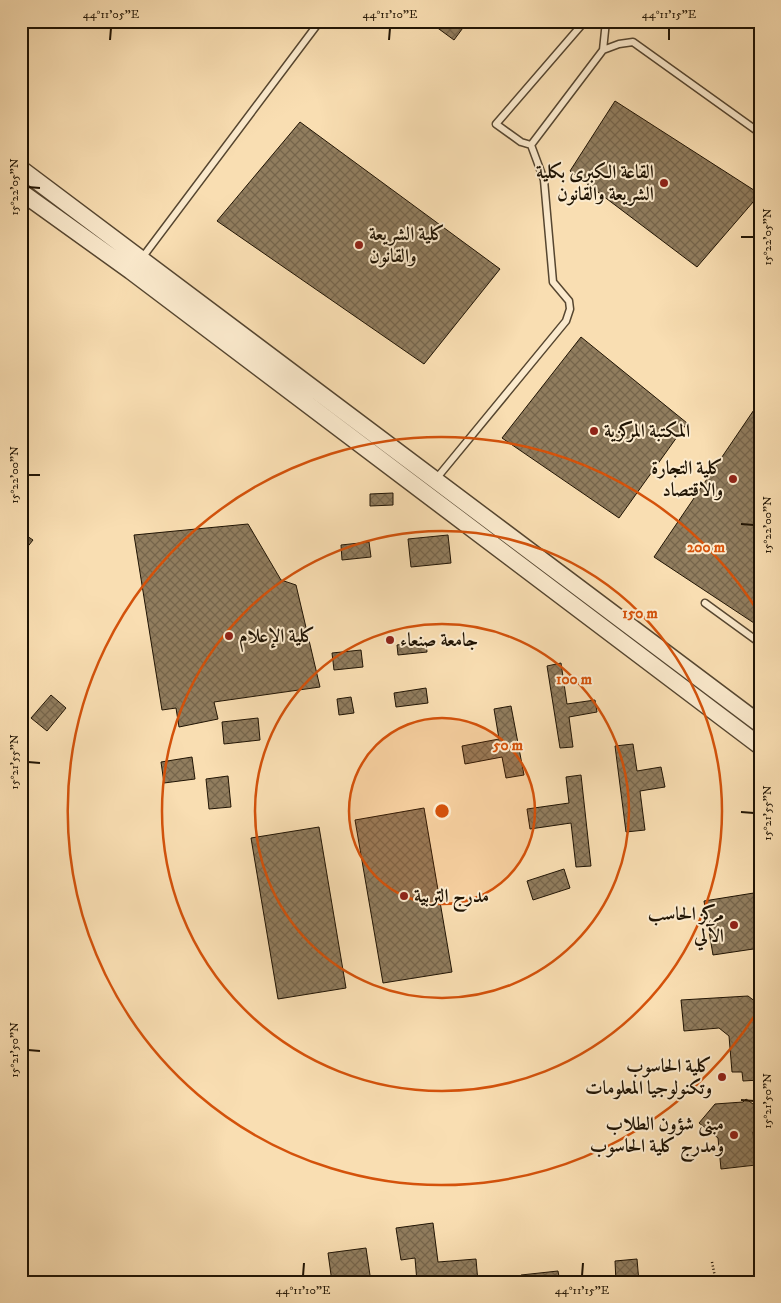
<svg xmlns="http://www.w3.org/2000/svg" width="781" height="1303" font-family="'IM FELL DW Pica',Amiri,serif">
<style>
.building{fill:url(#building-cross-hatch);stroke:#201404}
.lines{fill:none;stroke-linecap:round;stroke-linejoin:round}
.service-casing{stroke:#564630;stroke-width:9}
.tertiary-casing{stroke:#564630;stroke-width:19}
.path{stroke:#201404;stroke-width:2.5;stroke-dasharray:1 2.5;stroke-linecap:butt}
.service{stroke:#fbeacd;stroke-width:6}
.tertiary{stroke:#fbeacd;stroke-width:16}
.ticks{fill:none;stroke:#201404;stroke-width:2}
.ring{fill:none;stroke:#d4520b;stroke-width:2.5}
.poi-dot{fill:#8f2418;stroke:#fbeacd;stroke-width:2}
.labels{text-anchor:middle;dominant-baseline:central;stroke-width:4;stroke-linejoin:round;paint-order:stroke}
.poi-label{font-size:19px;font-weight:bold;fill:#201404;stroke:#fbeacd;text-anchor:end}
.centre{fill:#d4520b;stroke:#fbeacd;stroke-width:2.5}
.ring-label{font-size:15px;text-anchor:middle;font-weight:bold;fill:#d4520b;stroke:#fbeacd;stroke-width:4;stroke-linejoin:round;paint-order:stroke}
.neatline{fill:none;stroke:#201404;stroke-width:2}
.ticks-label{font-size:12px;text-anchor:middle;fill:#201404}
</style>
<defs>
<pattern id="building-cross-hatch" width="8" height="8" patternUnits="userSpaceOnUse" patternTransform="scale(1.25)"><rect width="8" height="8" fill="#917d5e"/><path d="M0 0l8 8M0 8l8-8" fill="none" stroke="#76654b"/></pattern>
</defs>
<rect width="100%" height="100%" fill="#f9deb2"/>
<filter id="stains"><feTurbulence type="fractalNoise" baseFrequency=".004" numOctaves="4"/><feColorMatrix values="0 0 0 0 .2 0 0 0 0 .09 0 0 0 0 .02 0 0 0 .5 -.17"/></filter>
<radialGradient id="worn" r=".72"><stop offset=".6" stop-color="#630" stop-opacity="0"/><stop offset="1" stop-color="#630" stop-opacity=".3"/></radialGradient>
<!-- building -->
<path class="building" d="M 428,21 L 468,21 L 454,40 Z
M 615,101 L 760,194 L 697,267 L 570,171 Z
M 300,122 L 500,269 L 424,364 L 217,221 Z
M 581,337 L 687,423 L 619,518 L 502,438 Z
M 760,401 L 760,627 L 654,557 Z
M 393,493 L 393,505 L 370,506 L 370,494 Z
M 248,524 L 281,580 L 296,585 L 320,687 L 214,702 L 218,719 L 179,727 L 176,708 L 162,710 L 134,535 Z
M 21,532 L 33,540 L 21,555 Z
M 448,535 L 451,563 L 411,567 L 408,539 Z
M 369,542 L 371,557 L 342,560 L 341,545 Z
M 426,641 L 427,652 L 398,655 L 397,645 Z
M 361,650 L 363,667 L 334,670 L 332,653 Z
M 561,663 L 567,704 L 595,700 L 597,712 L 569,717 L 573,747 L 560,748 L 547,666 Z
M 426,688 L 428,703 L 396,707 L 394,693 Z
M 51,695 L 66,708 L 47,731 L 31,718 Z
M 351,697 L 354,713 L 339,715 L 337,699 Z
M 511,706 L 524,775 L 506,778 L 502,757 L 465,764 L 462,746 L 499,739 L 494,709 Z
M 258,718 L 260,740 L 224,744 L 222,722 Z
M 633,744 L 637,771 L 661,767 L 665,787 L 640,791 L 645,830 L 626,832 L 615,746 Z
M 192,757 L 195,779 L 164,783 L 161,762 Z
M 581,775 L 591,866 L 576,867 L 571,823 L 530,829 L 527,809 L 569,803 L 566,777 Z
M 228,776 L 231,807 L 209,809 L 206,779 Z
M 424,808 L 452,972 L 383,983 L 355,820 Z
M 319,827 L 346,988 L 278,999 L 251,838 Z
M 564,869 L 570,888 L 533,900 L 527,881 Z
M 760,892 L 760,948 L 713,955 L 704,901 Z
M 748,996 L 756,1002 L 759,1012 L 760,1070 L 758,1070 L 759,1080 L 743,1081 L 742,1072 L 732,1072 L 729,1036 L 719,1028 L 684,1031 L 681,1000 Z
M 760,1094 L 760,1124 L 753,1132 L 756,1165 L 721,1169 L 718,1138 L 699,1123 L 715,1104 L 743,1102 L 746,1099 L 753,1104 Z
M 433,1223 L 438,1262 L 476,1259 L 478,1282 L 417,1282 L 415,1258 L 401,1260 L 396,1228 Z
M 366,1248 L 371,1282 L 332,1282 L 328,1253 Z
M 637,1259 L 639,1282 L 616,1282 L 615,1261 Z
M 558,1271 L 560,1282 L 521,1282 L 521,1275 Z"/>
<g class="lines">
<defs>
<path id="service" d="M 603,50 L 606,21
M 531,145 L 603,50 L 619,44 L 633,42 L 760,133
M 142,258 L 320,21
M 436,479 L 566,321 L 570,309 L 569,301 L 553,282 L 544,180 L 531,145 L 521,142 L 496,124 L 585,21
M 705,603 L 760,643"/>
<path id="tertiary" d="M 21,169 L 760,724
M 21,192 L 131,271 L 760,746"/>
</defs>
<!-- service casing -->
<use href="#service" class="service-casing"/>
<!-- tertiary casing -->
<use href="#tertiary" class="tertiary-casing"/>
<!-- path -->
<path class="path" d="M 712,1262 L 716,1282"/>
<!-- service -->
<use href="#service" class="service"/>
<!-- tertiary -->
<use href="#tertiary" class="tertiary"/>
</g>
<!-- ticks -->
<path class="ticks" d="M 110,40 L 111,28M 389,40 L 390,28M 669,40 L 669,28M 28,187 L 40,188M 741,237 L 754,237M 28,475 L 40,475M 741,524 L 754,525M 28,762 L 40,763M 741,812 L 754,813M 28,1050 L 40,1051M 741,1100 L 754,1101M 303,1276 L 304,1263M 582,1276 L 583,1263"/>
<!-- distance rings -->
<circle cx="442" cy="811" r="93" fill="#d4520b" fill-opacity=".12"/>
<g class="ring">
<circle cx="442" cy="811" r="93"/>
<circle cx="442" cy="811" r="187"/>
<circle cx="442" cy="811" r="280"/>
<path d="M759 1009A374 374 0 1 1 759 613"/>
</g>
<!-- markers -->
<g class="poi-dot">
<circle cx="664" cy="183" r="5"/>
<circle cx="359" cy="245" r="5"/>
<circle cx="594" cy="431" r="5"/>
<circle cx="733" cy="479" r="5"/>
<circle cx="229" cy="636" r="5"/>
<circle cx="390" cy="640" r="5"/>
<circle cx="404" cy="896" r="5"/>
<circle cx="734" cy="925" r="5"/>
<circle cx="722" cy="1077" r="5"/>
<circle cx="734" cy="1135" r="5"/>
</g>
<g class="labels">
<!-- poi labels -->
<g class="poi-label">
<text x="654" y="172">القاعة الكبرى بكلية<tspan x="654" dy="22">الشريعة والقانون</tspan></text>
<text x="369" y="234" text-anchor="start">كلية الشريعة<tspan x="369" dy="22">والقانون</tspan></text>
<text x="604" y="431" text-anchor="start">المكتبة المركزية</text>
<text x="723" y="468">كلية التجارة<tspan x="723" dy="22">والاقتصاد</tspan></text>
<text x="239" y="636" text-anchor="start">كلية الإعلام</text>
<text x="400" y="640" text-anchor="start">جامعة صنعاء</text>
<text x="414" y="896" text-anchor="start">مدرج التربية</text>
<text x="724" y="914">مركز الحاسب<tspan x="724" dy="22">الآلي</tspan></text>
<text x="712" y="1066">كلية الحاسوب<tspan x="712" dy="22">وتكنولوجيا المعلومات</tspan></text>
<text x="724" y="1124">مبنى شؤون الطلاب<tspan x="724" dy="22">ومدرج كلية الحاسوب</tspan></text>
</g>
</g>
<circle cx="442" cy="811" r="8" class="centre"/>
<g class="ring-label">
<text x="706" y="552">200 m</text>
<text x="640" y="618">150 m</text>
<text x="574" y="684">100 m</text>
<text x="508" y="750">50 m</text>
</g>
<!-- margin -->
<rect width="781" height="1303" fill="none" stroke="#f9deb2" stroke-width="55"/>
<rect x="28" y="28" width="726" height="1248" class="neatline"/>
<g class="ticks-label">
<text x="111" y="18">44°11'05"E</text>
<text x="390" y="18">44°11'10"E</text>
<text x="669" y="18">44°11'15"E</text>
<text transform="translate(14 187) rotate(-90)" y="4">15°22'05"N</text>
<text transform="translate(767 237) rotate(-90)" y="4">15°22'05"N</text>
<text transform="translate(14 475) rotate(-90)" y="4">15°22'00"N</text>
<text transform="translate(767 525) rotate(-90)" y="4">15°22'00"N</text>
<text transform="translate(14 762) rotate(-90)" y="4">15°21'55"N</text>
<text transform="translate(767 813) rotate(-90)" y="4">15°21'55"N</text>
<text transform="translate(14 1050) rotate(-90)" y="4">15°21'50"N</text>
<text transform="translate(767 1101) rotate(-90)" y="4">15°21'50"N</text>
<text x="303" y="1294">44°11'10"E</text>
<text x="582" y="1294">44°11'15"E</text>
</g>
<rect width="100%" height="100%" filter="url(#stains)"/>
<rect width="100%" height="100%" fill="url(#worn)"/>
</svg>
